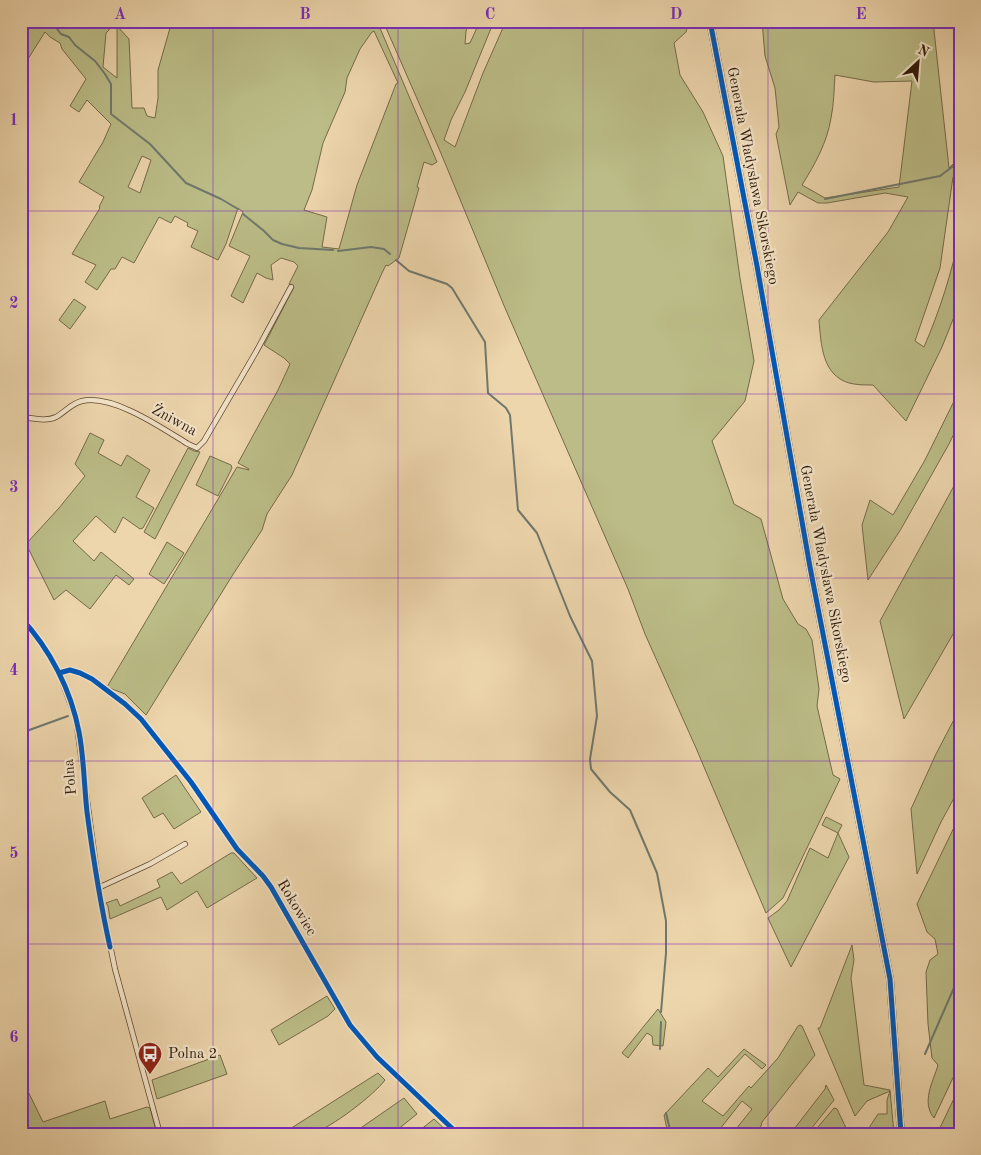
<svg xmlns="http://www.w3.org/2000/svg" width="981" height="1155" font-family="'Old Standard TT',serif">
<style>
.green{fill:#bbbc87;stroke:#756a48;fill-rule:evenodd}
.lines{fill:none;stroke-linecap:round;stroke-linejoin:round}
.stream{stroke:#6f786d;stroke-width:2}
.street-casing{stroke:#5e4831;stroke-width:6}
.secondary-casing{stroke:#2f1908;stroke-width:8}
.street{stroke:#f3e4c9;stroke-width:4.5}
.secondary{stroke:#f3e4c9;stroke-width:6}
.cycleway-casing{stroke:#f3e4c9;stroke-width:8}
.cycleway{stroke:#0057b8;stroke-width:5}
.grid{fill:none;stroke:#7b2cbf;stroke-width:1;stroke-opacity:0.55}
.labels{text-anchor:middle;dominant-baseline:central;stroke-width:4.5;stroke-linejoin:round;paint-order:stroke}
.street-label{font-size:15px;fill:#2f1908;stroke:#f3e4c9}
.poi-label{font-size:15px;fill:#2f1908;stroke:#f3e4c9;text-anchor:start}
.neatline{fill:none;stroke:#7b2cbf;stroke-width:2}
.grid-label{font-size:16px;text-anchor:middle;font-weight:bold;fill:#7b2cbf}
</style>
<rect width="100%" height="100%" fill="#edd5ac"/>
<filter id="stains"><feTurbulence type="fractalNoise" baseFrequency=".004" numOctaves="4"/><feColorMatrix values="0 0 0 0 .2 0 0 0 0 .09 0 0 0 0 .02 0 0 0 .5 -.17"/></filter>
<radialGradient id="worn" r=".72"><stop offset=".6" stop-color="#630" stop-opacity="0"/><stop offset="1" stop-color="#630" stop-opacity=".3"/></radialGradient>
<!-- green -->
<path class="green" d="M 21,21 L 112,21 L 109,30 L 106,33 L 103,67 L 117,78 L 117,26 L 129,39 L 132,108 L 144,108 L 147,116 L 155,118 L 158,98 L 158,70 L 172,21 L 377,21 L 437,162 L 432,165 L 424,162 L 417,187 L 419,188 L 399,258 L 388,266 L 386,265 L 382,273 L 292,475 L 267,514 L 262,530 L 232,576 L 146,715 L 125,694 L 107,687 L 237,467 L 249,470 L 249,469 L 238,463 L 278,390 L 290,364 L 284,358 L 264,345 L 294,287 L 289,284 L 298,266 L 294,262 L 281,258 L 271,265 L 273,280 L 266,278 L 257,273 L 243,303 L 231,296 L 250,256 L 229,246 L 243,212 L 238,208 L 226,244 L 218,260 L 191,247 L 198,231 L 187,226 L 188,223 L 175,216 L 171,223 L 159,217 L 134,263 L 122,257 L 115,269 L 111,269 L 97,290 L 85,282 L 96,265 L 72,254 L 100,208 L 99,207 L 104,197 L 79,182 L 103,142 L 111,124 L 87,100 L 79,112 L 70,106 L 86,79 L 62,49 L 60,43 L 50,37 L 45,32 L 23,67 L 21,66 ZM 374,31 L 398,83 L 396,84 L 357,185 L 339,249 L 322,247 L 327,217 L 304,210 L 312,190 L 323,143 L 345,92 L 347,78 L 360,49 L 372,32 ZM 142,156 L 151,160 L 140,193 L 128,187 Z
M 383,21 L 470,21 L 466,31 L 465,44 L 470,43 L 480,21 L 494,21 L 465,92 L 451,120 L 444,140 L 455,147 L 483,73 L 506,21 L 689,21 L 686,32 L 674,43 L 680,75 L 703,112 L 723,156 L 740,278 L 754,361 L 745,401 L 712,441 L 734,504 L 761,519 L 783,599 L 798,624 L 806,629 L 812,640 L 819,689 L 817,706 L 833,775 L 840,779 L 783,898 L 766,913 L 696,748 L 645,634 L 628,589 L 505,308 L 440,151 Z
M 762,21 L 933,21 L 949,168 L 960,157 L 960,171 L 953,177 L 940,268 L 915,341 L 924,347 C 940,310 952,272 960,233 L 960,302 L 942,347 L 906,421 L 873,385 C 866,385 856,385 849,383 C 822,375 821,344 819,320 L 888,232 L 908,197 L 885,193 L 827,203 L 818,203 L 798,192 L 790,205 L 776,134 L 779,127 L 775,88 L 765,56 ZM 835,75 L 874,82 L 912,81 L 899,187 L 825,198 L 802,185 C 815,164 827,143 831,118 C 834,104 834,89 835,75 Z
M 74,299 L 86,307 L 70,329 L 59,320 Z
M 960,389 L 960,421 L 949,444 L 901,529 L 868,580 L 862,525 L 870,500 L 893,515 L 925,460 Z
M 90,433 L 104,440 L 98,453 L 121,466 L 127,455 L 150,470 L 136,497 L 154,508 L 143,528 L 140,529 L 123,517 L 115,533 L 96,516 L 73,541 L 94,561 L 101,552 L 134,579 L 129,585 L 116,575 L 90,609 L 66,590 L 54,600 L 26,544 L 59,508 L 85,476 L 75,464 Z
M 188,448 L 194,451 L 200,452 L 155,539 L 144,532 Z
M 210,456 L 231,465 L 232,468 L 218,496 L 196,485 Z
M 960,475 L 960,622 L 904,719 L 880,621 Z
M 167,542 L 184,553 L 164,584 L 149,574 Z
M 960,708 L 960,787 L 941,822 L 917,874 L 911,809 L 936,754 Z
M 176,775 L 201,812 L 174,829 L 163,813 L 154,818 L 142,798 Z
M 960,815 L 960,1063 L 934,1118 C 921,1102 933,1082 938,1065 L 932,1058 L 928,1024 L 926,972 L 930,960 L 938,954 L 935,939 L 927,932 L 917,904 Z
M 826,817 L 842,825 L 838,833 L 849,857 L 791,967 L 768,918 L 779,910 L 787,901 L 810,848 L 828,858 L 838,833 L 822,825 Z
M 231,853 L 234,853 L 257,878 L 207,908 L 197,891 L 167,910 L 161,897 L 110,919 L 108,906 L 106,903 L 117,899 L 120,906 L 160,887 L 157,880 L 172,872 L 181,884 Z
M 852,945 L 854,960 L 851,978 L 864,1085 L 890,1090 L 894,1134 L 865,1134 L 878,1114 L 887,1114 L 887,1100 L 890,1091 L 867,1101 L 855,1116 L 818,1028 L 820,1028 Z
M 327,996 L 335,1009 L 328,1016 L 279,1045 L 271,1030 Z
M 658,1009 L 666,1022 L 663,1046 L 653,1045 L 652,1036 L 647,1033 L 628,1058 L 622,1053 Z
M 800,1025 L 802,1026 L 815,1055 L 762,1122 L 761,1126 L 755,1134 L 732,1134 L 752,1109 L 742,1101 L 716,1134 L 668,1134 L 664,1115 L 708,1068 L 718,1077 L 744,1049 L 766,1065 L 762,1069 L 745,1054 L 702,1101 L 723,1116 L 749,1086 L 751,1088 L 778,1058 L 798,1026 Z
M 220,1055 L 227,1074 L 157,1099 L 152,1080 Z
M 378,1073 L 385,1080 C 374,1095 331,1128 313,1133 C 305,1136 291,1134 282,1134 Z
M 21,1077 L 43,1122 L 105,1101 L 110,1119 L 147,1107 L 150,1108 L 157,1134 L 152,1134 L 151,1131 L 147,1129 L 131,1134 L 21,1134 Z
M 826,1085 L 834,1100 L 807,1134 L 793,1134 L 791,1133 L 825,1089 Z
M 960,1086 L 960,1116 L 950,1134 L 937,1134 Z
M 404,1098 L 417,1114 L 392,1134 L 352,1134 Z
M 834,1108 L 837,1109 L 849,1134 L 812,1134 Z
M 434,1119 L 450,1134 L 415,1134 Z"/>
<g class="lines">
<!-- stream -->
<path class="stream" d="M 51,21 L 61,34 L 69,37 L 75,45 L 95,61 L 105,74 L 111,84 L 111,114 L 150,144 L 186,183 L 221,199 L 238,209
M 825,199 L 940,176 L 960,161
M 243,214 L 264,231 L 273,240 L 282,244 L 299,248 L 333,250
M 338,251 L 371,247 L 384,249 L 390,254
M 396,260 L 409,271 L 447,284 L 452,288 L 485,342 L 488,393 L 506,408 L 510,415 L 518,510 L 537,533 L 570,616 L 592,661 L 597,716 L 590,759 L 591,769 L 610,792 L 630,810 L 657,873 L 666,921 L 666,953 L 661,1012
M 21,733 L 68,716
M 660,1049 L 661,1022
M 925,1054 L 960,974
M 666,1113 L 671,1134
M 21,1126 L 23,1134"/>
<defs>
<path id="street" d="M 21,417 C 32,418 46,422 56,417 C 65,412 72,403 82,401 C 113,394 162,428 188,444 L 197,448 L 204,441 L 256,352 L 291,287
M 21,618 L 44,647 L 59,673 L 76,719 L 100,896 L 115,969 L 160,1134
M 59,673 L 70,670 L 80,673 L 92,679 L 125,704 L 141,719 L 191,782 L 237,849 L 263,876 L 271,887 L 350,1025 L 377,1057 L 458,1134
M 98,888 L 150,864 L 185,844"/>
<path id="secondary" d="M 710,21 L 757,266 L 810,567 L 890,979 L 901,1134"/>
</defs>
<!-- street casing -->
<use href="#street" class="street-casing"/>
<!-- secondary casing -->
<use href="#secondary" class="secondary-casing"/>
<!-- street -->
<use href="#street" class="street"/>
<!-- secondary -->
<use href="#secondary" class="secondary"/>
<defs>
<path id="cycleway" d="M 710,21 L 757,266 L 810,567 L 890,979 L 901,1134
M 21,618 C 50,649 71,690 79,732 C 84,758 84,785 87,812 C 93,857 100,902 110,947
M 59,673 L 70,670 L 80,673 L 92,679 L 125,704 L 141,719 L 191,782 L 237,849 L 263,876 L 271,887 L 350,1025 L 377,1057 L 458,1134"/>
</defs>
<!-- cycleway casing -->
<use href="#cycleway" class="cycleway-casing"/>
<!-- cycleway -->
<use href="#cycleway" class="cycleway"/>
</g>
<!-- grid -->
<path class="grid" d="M 213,21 L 213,1134M 398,21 L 398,1134M 583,21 L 583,1134M 768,21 L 768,1134M 21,211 L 960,211M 21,394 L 960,394M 21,578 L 960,578M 21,761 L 960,761M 21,944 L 960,944"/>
<!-- icons -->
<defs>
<symbol id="bus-pin" viewBox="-11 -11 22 30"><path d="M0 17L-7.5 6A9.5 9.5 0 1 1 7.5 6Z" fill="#8f2418" stroke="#f3e4c9"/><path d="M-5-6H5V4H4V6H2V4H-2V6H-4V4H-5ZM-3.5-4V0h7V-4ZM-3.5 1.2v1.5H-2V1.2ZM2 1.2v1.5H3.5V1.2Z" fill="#fff"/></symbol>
</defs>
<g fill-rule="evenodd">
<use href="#bus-pin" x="136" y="1040" width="28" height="38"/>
</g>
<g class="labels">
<!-- street labels -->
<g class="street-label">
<text transform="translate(752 176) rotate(79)">Generała Władysława Sikorskiego</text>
<text transform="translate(174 421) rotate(29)">Żniwna</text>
<text transform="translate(825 574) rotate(79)">Generała Władysława Sikorskiego</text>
<text transform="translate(71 777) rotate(-95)">Polna</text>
<text transform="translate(296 908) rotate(59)">Rokowiec</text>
</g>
<!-- poi labels -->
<g class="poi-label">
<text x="168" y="1054">Polna 2</text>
</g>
</g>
<!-- margin -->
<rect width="981" height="1155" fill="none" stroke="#edd5ac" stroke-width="55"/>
<!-- north arrow -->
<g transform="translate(918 62) rotate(26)" stroke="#f3e4c9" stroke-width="4" paint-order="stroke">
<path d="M0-4L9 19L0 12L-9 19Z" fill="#2f1908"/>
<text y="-8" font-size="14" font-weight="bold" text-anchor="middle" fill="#2f1908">N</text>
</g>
<rect x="28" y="28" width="926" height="1100" class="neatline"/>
<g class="grid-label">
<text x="120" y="19">A</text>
<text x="305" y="19">B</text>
<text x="490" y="19">C</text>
<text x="676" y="19">D</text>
<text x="861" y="19">E</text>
<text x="14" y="125">1</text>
<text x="14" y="308">2</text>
<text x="14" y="492">3</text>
<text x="14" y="675">4</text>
<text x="14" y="858">5</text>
<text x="14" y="1042">6</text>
</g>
<rect width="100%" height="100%" filter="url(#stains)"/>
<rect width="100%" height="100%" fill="url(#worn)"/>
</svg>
